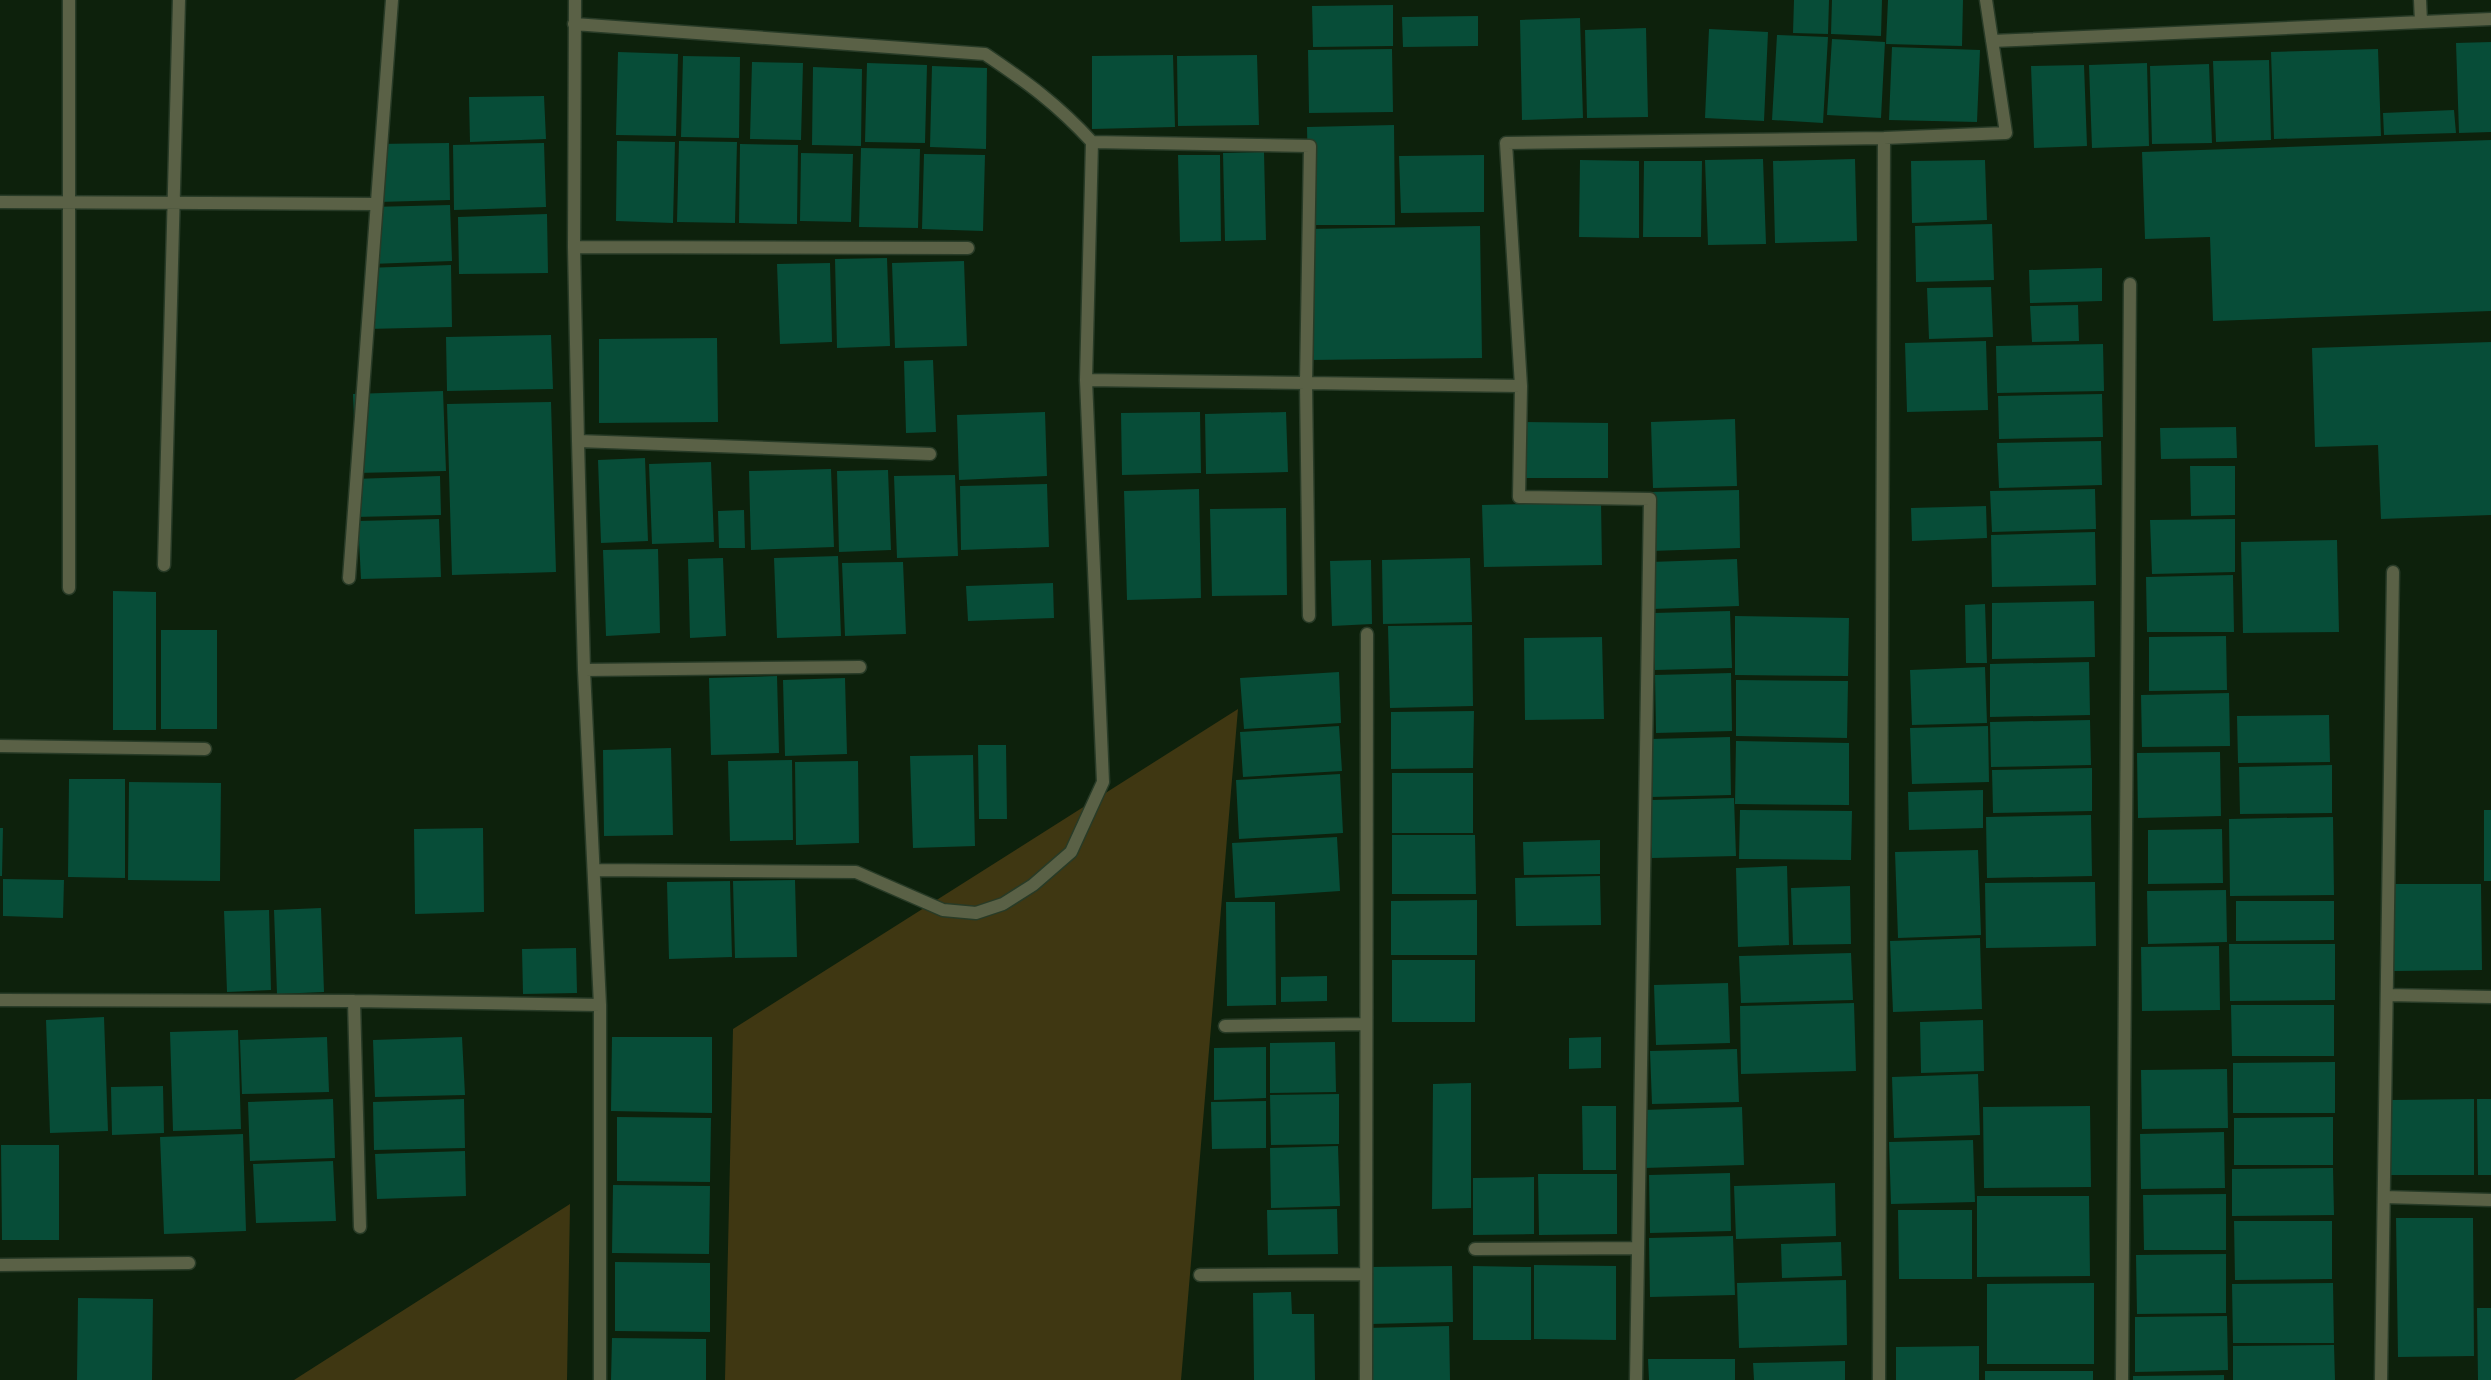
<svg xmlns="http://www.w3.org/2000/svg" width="2491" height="1380" font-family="'Sofia Sans Condensed',sans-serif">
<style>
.green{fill:#3f3712}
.building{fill:#074d38}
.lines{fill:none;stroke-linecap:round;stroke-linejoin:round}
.minor-casing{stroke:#283b27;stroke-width:15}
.minor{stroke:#5a6146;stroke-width:12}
</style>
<rect width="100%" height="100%" fill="#0d210c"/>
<!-- green -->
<path class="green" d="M 1238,709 L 1181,1380 L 725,1380 L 733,1029 Z
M 570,1204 L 567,1380 L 294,1380 Z"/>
<!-- building -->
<path class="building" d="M 1794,0 L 1829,0 L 1828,34 L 1793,33 Z
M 1832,0 L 1882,0 L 1881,36 L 1831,34 Z
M 1888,0 L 1963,0 L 1962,46 L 1886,44 Z
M 1393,5 L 1393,46 L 1313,47 L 1312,6 Z
M 1478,16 L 1478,46 L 1403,47 L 1402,17 Z
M 1580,18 L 1583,118 L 1522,120 L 1520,20 Z
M 1646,28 L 1648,117 L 1587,118 L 1585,30 Z
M 1709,29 L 1768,32 L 1764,121 L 1705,118 Z
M 1777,35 L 1828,37 L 1823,123 L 1772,120 Z
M 1832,39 L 1885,42 L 1881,118 L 1827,115 Z
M 2491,42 L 2491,132 L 2459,133 L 2456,43 Z
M 1892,47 L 1980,50 L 1977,122 L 1889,120 Z
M 1392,49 L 1393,112 L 1309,113 L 1308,50 Z
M 2378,49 L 2381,136 L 2274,139 L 2271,52 Z
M 618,52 L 678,54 L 676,136 L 616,135 Z
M 1173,55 L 1175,127 L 1092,129 L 1092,56 Z
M 1257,55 L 1259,125 L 1178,126 L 1177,56 Z
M 683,56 L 740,57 L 739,138 L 681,137 Z
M 2269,60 L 2271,140 L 2216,142 L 2213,61 Z
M 752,62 L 803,63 L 801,140 L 750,139 Z
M 867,63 L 927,65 L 925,143 L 865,142 Z
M 2147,63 L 2149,146 L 2092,148 L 2089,65 Z
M 2209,64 L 2212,143 L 2152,144 L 2150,66 Z
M 2084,65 L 2087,146 L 2034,148 L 2031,66 Z
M 932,66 L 987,68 L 986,149 L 930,147 Z
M 813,67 L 862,69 L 861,146 L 812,145 Z
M 544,96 L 546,139 L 470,142 L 469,97 Z
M 2454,110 L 2456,133 L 2384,135 L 2383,113 Z
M 1394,125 L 1395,225 L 1309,225 L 1307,127 Z
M 2491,140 L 2491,311 L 2213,321 L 2210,237 L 2145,239 L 2142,152 Z
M 617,141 L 675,142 L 673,223 L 616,221 Z
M 679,141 L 737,142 L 735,223 L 677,222 Z
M 449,143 L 450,200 L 378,202 L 376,144 Z
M 544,143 L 546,207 L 454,210 L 453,145 Z
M 740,144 L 798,145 L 797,224 L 739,223 Z
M 861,148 L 920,149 L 918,228 L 859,227 Z
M 1264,152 L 1266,240 L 1225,241 L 1223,153 Z
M 801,153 L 853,154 L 851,222 L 800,221 Z
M 924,154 L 985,155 L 983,231 L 922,229 Z
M 1178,155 L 1220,155 L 1221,241 L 1180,242 Z
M 1484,155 L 1484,212 L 1401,213 L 1399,156 Z
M 1763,159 L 1766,244 L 1708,245 L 1705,160 Z
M 1855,159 L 1857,241 L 1775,243 L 1773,161 Z
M 1580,160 L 1639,161 L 1639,238 L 1579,237 Z
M 1985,160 L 1987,220 L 1912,223 L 1911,161 Z
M 1644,161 L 1702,161 L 1701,237 L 1643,237 Z
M 450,205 L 452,261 L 371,264 L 370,207 Z
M 547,214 L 548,273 L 459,274 L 458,217 Z
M 1992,224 L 1994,280 L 1916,282 L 1915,226 Z
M 1480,226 L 1482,358 L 1309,360 L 1306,229 Z
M 887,258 L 890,346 L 837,348 L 835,259 Z
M 964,261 L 967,346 L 895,348 L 892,263 Z
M 830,263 L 832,342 L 780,344 L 777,264 Z
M 451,265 L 452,327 L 367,329 L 365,268 Z
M 2102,268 L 2102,301 L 2030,303 L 2029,270 Z
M 1991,287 L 1993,337 L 1929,339 L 1927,288 Z
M 2078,305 L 2079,341 L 2032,342 L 2030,306 Z
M 551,335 L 553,389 L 447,391 L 446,337 Z
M 717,338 L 718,422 L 599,423 L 599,339 Z
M 1986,341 L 1988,410 L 1907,412 L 1905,343 Z
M 2491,342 L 2491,515 L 2381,519 L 2378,445 L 2315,447 L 2312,348 Z
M 2103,344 L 2104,391 L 1997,393 L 1996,346 Z
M 933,360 L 936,432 L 906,433 L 904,361 Z
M 443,391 L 446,471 L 356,473 L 353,394 Z
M 2102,394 L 2103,437 L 1999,439 L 1998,396 Z
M 551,402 L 556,572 L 452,575 L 447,404 Z
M 1045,412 L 1047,476 L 959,480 L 957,415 Z
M 1200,412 L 1201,473 L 1122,475 L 1121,413 Z
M 1286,412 L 1288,472 L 1206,474 L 1205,414 Z
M 1735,419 L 1737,486 L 1653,488 L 1651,422 Z
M 1519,422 L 1608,423 L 1608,478 L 1519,478 Z
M 2236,427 L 2237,458 L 2161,459 L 2160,428 Z
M 2101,441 L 2102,485 L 1999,488 L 1997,443 Z
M 645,458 L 648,541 L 601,543 L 598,460 Z
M 711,462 L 714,542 L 652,544 L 649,464 Z
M 2190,466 L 2235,466 L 2235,515 L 2191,516 Z
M 831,469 L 834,547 L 751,550 L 749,471 Z
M 888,470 L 891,550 L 839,552 L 837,471 Z
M 955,475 L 958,556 L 897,558 L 894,476 Z
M 440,476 L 441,515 L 355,517 L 354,479 Z
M 1047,484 L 1049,547 L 961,550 L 960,486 Z
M 1199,489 L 1201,598 L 1127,600 L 1124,491 Z
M 2095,489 L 2096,529 L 1992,532 L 1990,491 Z
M 1739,490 L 1740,548 L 1651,551 L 1649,492 Z
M 1601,502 L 1602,565 L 1484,567 L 1482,505 Z
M 1986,506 L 1987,538 L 1912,541 L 1911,508 Z
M 1286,508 L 1287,595 L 1212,596 L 1210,509 Z
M 744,510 L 745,548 L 719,548 L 718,511 Z
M 439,519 L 441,577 L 361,579 L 358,521 Z
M 2235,519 L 2235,572 L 2152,574 L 2150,520 Z
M 2095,532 L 2096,585 L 1992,587 L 1991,535 Z
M 2337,540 L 2339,632 L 2243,633 L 2241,542 Z
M 658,549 L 660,633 L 606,636 L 603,550 Z
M 838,556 L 841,636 L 777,638 L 774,558 Z
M 723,558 L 726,636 L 690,638 L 688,559 Z
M 1470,558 L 1472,622 L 1383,624 L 1382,560 Z
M 1737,559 L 1739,606 L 1652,609 L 1650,562 Z
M 1371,560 L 1372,624 L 1332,626 L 1330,561 Z
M 903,562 L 906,634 L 845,636 L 842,563 Z
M 2233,575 L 2234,632 L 2147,632 L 2146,577 Z
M 1053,583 L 1054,618 L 968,621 L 966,586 Z
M 113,591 L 156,592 L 156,730 L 113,730 Z
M 2094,601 L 2095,657 L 1992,659 L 1992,603 Z
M 1985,604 L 1987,663 L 1966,663 L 1965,605 Z
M 1730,611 L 1732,668 L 1655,670 L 1654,613 Z
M 1735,616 L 1849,618 L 1848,676 L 1735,675 Z
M 1472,625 L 1473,706 L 1390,708 L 1388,626 Z
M 161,630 L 217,630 L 217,729 L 161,729 Z
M 2226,636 L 2227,690 L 2149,691 L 2149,637 Z
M 1602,637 L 1604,719 L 1525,720 L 1524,638 Z
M 2089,662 L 2090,715 L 1990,717 L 1990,664 Z
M 1985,667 L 1987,723 L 1912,725 L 1910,670 Z
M 1339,672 L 1341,723 L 1244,729 L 1240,678 Z
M 1731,673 L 1732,731 L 1656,733 L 1655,675 Z
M 777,676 L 779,753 L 711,755 L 709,678 Z
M 845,678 L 847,754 L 785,756 L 783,680 Z
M 1736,680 L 1848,681 L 1847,738 L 1736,736 Z
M 2229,693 L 2230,746 L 2142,747 L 2141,695 Z
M 1474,711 L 1473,768 L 1391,769 L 1391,712 Z
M 2329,715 L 2330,762 L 2238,763 L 2237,716 Z
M 2090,720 L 2091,765 L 1991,767 L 1990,722 Z
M 1339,726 L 1342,771 L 1243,777 L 1240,732 Z
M 1988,726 L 1989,782 L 1912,784 L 1910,728 Z
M 1730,737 L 1731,795 L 1651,797 L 1650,739 Z
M 1736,741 L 1849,743 L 1849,805 L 1735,804 Z
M 978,745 L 1006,745 L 1007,819 L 979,819 Z
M 671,748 L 673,835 L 604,836 L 603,750 Z
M 2220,752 L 2221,816 L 2138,818 L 2137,753 Z
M 973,755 L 975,846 L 913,848 L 910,756 Z
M 792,760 L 793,840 L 730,841 L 728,761 Z
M 858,761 L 859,843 L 796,845 L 795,762 Z
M 2332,765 L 2332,813 L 2240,814 L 2239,767 Z
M 2092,768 L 2092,811 L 1993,813 L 1992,770 Z
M 1392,773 L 1473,773 L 1473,833 L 1392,833 Z
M 1340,774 L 1343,833 L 1239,839 L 1236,780 Z
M 69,779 L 125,779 L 125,878 L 68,877 Z
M 129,782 L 221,783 L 220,881 L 128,880 Z
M 1983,790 L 1983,828 L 1909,830 L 1908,792 Z
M 1734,798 L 1736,856 L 1652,858 L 1651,800 Z
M 1740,810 L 1852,811 L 1851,860 L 1739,859 Z
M 2484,810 L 2491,810 L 2491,881 L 2484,881 Z
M 2091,815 L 2092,876 L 1987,878 L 1986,817 Z
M 2333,817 L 2334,895 L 2230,896 L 2229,819 Z
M 0,828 L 3,828 L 2,876 L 0,876 Z
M 483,828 L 484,912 L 415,914 L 414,829 Z
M 2222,829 L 2223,883 L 2148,884 L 2148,830 Z
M 1392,835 L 1475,835 L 1476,894 L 1392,894 Z
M 1337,837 L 1340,891 L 1235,898 L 1232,843 Z
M 1600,840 L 1600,874 L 1524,875 L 1523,842 Z
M 1978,850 L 1981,935 L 1898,938 L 1895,852 Z
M 1787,866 L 1789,945 L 1738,947 L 1736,868 Z
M 1600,876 L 1601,925 L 1516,926 L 1515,878 Z
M 3,879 L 64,880 L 63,918 L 3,916 Z
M 795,880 L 797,957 L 735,958 L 733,881 Z
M 730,881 L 732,957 L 669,959 L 667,882 Z
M 2095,882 L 2096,946 L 1986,948 L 1985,883 Z
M 2393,884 L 2481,884 L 2482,970 L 2394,971 Z
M 1850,886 L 1851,944 L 1793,945 L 1791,888 Z
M 2226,890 L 2227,942 L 2148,944 L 2147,891 Z
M 1477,900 L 1477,955 L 1391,955 L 1391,901 Z
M 2236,901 L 2334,901 L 2334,940 L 2236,941 Z
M 1226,902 L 1275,902 L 1276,1005 L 1227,1006 Z
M 321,908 L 324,992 L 277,994 L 274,910 Z
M 269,910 L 271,990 L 227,992 L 224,911 Z
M 1980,938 L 1982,1009 L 1893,1012 L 1890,941 Z
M 2229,944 L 2335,944 L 2335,1000 L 2230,1001 Z
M 2219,946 L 2220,1010 L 2142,1011 L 2141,947 Z
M 576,948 L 577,993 L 523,994 L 522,949 Z
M 1851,953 L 1853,1000 L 1741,1003 L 1739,956 Z
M 1392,960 L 1475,960 L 1475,1022 L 1392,1022 Z
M 1327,976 L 1327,1001 L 1281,1002 L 1281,977 Z
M 1728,983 L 1730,1043 L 1656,1045 L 1654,985 Z
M 1854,1003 L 1856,1071 L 1741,1074 L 1740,1006 Z
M 2231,1005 L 2334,1005 L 2334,1056 L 2232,1056 Z
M 104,1017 L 108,1131 L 50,1133 L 46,1020 Z
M 1983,1020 L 1984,1071 L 1921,1073 L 1920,1022 Z
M 238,1030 L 241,1129 L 173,1131 L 170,1032 Z
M 327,1037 L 329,1092 L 242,1094 L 240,1040 Z
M 462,1037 L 465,1095 L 375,1097 L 373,1040 Z
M 612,1037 L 712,1037 L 712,1113 L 611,1111 Z
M 1601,1037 L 1601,1068 L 1569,1069 L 1569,1038 Z
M 1335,1042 L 1336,1092 L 1270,1093 L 1270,1043 Z
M 1266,1047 L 1266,1098 L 1214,1100 L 1214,1048 Z
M 1737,1049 L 1739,1102 L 1652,1104 L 1650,1051 Z
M 2335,1062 L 2335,1113 L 2233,1113 L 2233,1063 Z
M 2227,1069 L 2228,1128 L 2142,1129 L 2141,1070 Z
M 1978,1074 L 1980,1135 L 1894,1138 L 1892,1077 Z
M 1471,1083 L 1471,1208 L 1432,1209 L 1433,1084 Z
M 163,1086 L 164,1133 L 112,1135 L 111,1087 Z
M 1339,1094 L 1339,1144 L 1271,1145 L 1270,1095 Z
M 333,1099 L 335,1158 L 250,1161 L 248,1102 Z
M 464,1099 L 465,1148 L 374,1150 L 373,1102 Z
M 2474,1099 L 2474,1175 L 2391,1175 L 2391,1100 Z
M 2477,1099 L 2491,1099 L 2491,1175 L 2478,1175 Z
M 1266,1101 L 1266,1148 L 1212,1149 L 1211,1102 Z
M 1582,1106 L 1616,1106 L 1616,1170 L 1583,1170 Z
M 2090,1106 L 2091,1187 L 1984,1188 L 1983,1107 Z
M 1742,1107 L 1744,1165 L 1644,1168 L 1642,1110 Z
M 617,1117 L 711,1118 L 710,1182 L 617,1181 Z
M 2333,1117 L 2333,1165 L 2234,1165 L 2234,1118 Z
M 2224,1132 L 2225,1188 L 2141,1189 L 2140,1134 Z
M 243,1134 L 246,1231 L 164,1234 L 160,1137 Z
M 1973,1140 L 1975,1202 L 1891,1204 L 1889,1142 Z
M 1,1145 L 59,1145 L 59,1240 L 2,1240 Z
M 1338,1146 L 1340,1206 L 1271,1208 L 1270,1148 Z
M 465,1151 L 466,1196 L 377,1199 L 375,1154 Z
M 333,1161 L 336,1221 L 256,1223 L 253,1164 Z
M 2333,1168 L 2334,1215 L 2232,1216 L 2232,1169 Z
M 1730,1173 L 1731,1231 L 1650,1233 L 1649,1175 Z
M 1538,1174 L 1617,1174 L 1617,1234 L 1539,1235 Z
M 1534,1177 L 1534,1234 L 1473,1235 L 1473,1178 Z
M 1835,1183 L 1836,1236 L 1736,1239 L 1734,1186 Z
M 613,1185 L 710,1186 L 709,1254 L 612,1253 Z
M 2226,1194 L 2226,1250 L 2144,1250 L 2143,1195 Z
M 1977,1196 L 2089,1196 L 2090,1276 L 1977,1277 Z
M 1337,1209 L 1338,1254 L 1268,1255 L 1267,1210 Z
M 1898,1210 L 1972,1210 L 1972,1279 L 1899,1279 Z
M 2396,1218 L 2473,1218 L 2474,1356 L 2398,1357 Z
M 2234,1221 L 2332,1221 L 2332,1279 L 2235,1280 Z
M 1733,1236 L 1735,1295 L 1650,1297 L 1649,1238 Z
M 1841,1242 L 1842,1276 L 1782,1278 L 1781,1244 Z
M 2226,1254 L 2226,1313 L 2137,1314 L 2136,1255 Z
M 615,1262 L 710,1263 L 710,1332 L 615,1331 Z
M 1534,1265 L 1616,1266 L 1616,1340 L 1534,1339 Z
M 1452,1266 L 1453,1322 L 1371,1324 L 1369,1267 Z
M 1473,1266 L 1531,1267 L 1531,1340 L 1473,1340 Z
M 1846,1280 L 1847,1345 L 1739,1348 L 1737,1283 Z
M 2094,1283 L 2094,1364 L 1987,1364 L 1987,1284 Z
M 2333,1283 L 2334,1343 L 2233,1343 L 2232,1284 Z
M 1291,1292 L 1292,1314 L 1314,1314 L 1315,1380 L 1254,1380 L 1253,1293 Z
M 78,1298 L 153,1299 L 152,1380 L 77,1380 Z
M 2477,1308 L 2491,1308 L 2491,1380 L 2478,1380 Z
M 2227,1316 L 2228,1370 L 2135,1372 L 2135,1317 Z
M 1449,1326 L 1450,1380 L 1366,1380 L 1365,1328 Z
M 612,1338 L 706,1339 L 706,1380 L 611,1380 Z
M 2334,1345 L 2335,1380 L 2233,1380 L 2233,1346 Z
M 1979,1346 L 1979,1380 L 1896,1380 L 1896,1347 Z
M 1648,1359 L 1735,1359 L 1735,1380 L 1649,1380 Z
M 1845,1361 L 1845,1380 L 1754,1380 L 1753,1363 Z
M 1985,1371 L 2093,1371 L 2093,1380 L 1985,1380 Z
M 2224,1375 L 2224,1380 L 2133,1380 L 2133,1376 Z"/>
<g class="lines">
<defs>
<path id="minor" d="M 69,0 L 69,588
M 575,0 L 574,247 L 578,441 L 584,670 L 600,1005 L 600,1380
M 2420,0 L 2421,22
M 574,24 L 985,54 C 1028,83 1057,104 1092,142 L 1086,380 L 1103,782 L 1071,852 L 1033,885 L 1003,904 L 976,913 L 943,910 L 856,872 L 595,870
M 1992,41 L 2491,19
M 1092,142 L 1310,146 L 1306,383 L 1309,616
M 0,202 L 376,204
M 574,247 L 968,248
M 1086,380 L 1521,386 L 1519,497 L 1650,499 L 1636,1380
M 1521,386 L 1506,143 L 1884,138 L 2006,133 L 1986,0
M 578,441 L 930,454
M 164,565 L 179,0
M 349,578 L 392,0
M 584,670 L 860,667
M 0,746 L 205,749
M 2387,995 L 2491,997
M 0,1000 L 354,1001 L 600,1005
M 354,1001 L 360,1227
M 1225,1026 L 1366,1024
M 2384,1197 L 2491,1200
M 1475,1249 L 1638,1248
M 0,1265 L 189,1263
M 1200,1275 L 1366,1274
M 1366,1380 L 1367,634
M 1879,1380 L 1884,138
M 2122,1380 L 2130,284
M 2381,1380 L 2393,572"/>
</defs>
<!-- minor casing -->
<use href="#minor" class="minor-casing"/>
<!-- minor -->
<use href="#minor" class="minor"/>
</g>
</svg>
